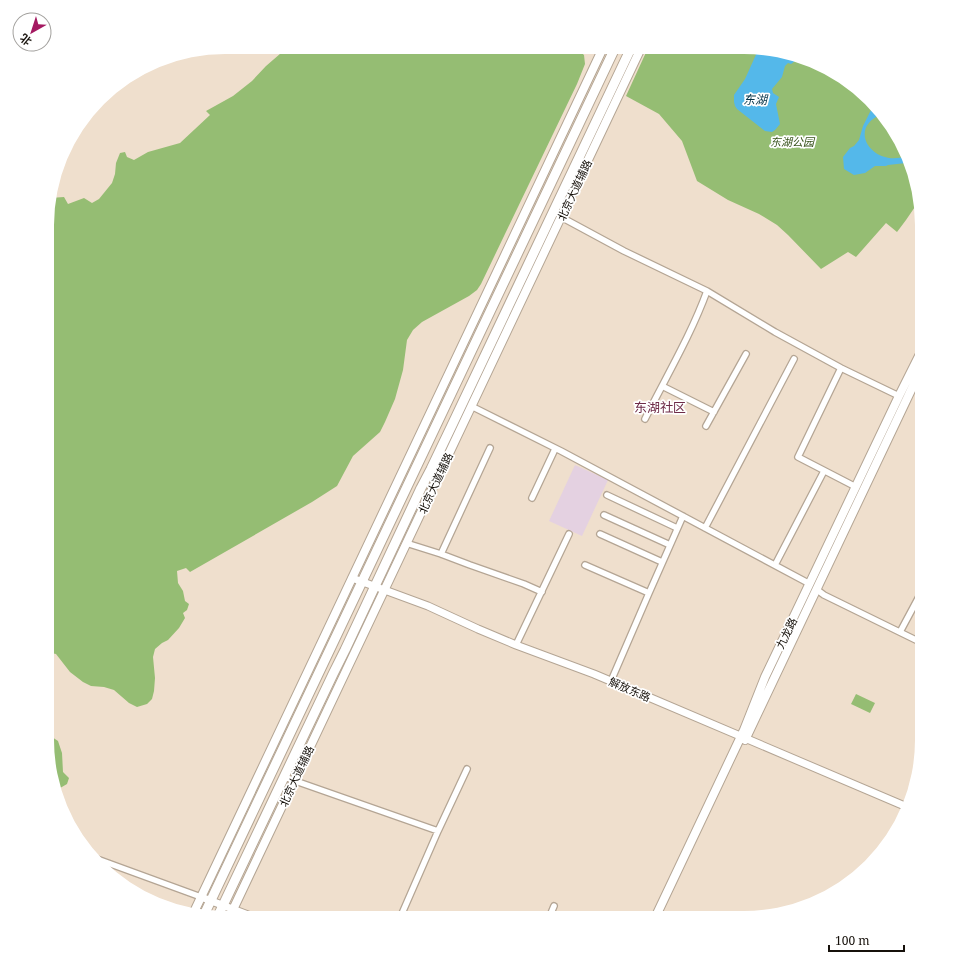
<svg xmlns="http://www.w3.org/2000/svg" width="969" height="965" font-family="'Noto Serif','Noto Sans SC',serif">
<style>
.education{fill:#e4d1e1}
.green{fill:#95bd73}
.water{fill:#54b8ea}
.lines{fill:none;stroke-linecap:round;stroke-linejoin:round}
.pedestrian-casing{stroke:#b4a594;stroke-width:6}
.minor-casing{stroke:#b4a594;stroke-width:8}
.tertiary-casing{stroke:#b4a594;stroke-width:9}
.secondary-casing{stroke:#b4a594;stroke-width:10}
.primary-casing{stroke:#b4a594;stroke-width:11}
.pedestrian{stroke:#fff;stroke-width:4}
.minor{stroke:#fff;stroke-width:5.5}
.tertiary{stroke:#fff;stroke-width:7}
.secondary{stroke:#fff;stroke-width:8}
.primary{stroke:#fff;stroke-width:9}
.labels{text-anchor:middle;dominant-baseline:central;stroke-width:3.5;stroke-linejoin:round;paint-order:stroke}
.park-label{font-size:11px;font-style:italic;fill:#36511a;stroke:#fff}
.street-label{font-size:11px;fill:#16110b;stroke:#fff}
.water-label{font-size:12px;font-style:italic;fill:#043247;stroke:#fff}
.quarter-label{font-size:13px;fill:#6e2b48;stroke:#fff}
</style>
<rect width="100%" height="100%" fill="#efdfcd"/>
<!-- education -->
<path class="education" d="M 575,465 L 608,480 L 582,536 L 549,521 Z"/>
<!-- green -->
<path class="green" d="M 288,47 L 576,48 L 584,55 L 585,64 L 577,84 L 481,284 L 477,290 L 469,296 L 422,322 L 413,330 L 407,340 L 403,370 L 395,399 L 385,422 L 380,432 L 353,456 L 337,486 L 312,502 L 190,572 L 186,568 L 177,571 L 178,583 L 183,591 L 185,601 L 189,604 L 187,610 L 183,613 L 185,618 L 179,628 L 168,640 L 162,643 L 155,649 L 153,657 L 155,678 L 154,691 L 152,699 L 147,704 L 137,707 L 129,703 L 114,690 L 104,687 L 91,686 L 83,682 L 70,672 L 56,654 L 51,653 L 48,657 L 50,198 L 64,197 L 68,204 L 84,198 L 92,203 L 99,199 L 112,183 L 115,174 L 116,163 L 120,153 L 125,152 L 127,157 L 134,160 L 148,152 L 180,143 L 210,115 L 206,111 L 233,96 L 252,81 L 266,66 Z
M 648,48 L 767,49 L 833,71 L 885,117 L 912,168 L 919,201 L 906,220 L 897,232 L 886,223 L 856,257 L 848,252 L 821,269 L 788,235 L 777,225 L 759,214 L 728,200 L 697,181 L 682,141 L 659,114 L 626,96 Z
M 856,694 L 875,703 L 870,713 L 851,704 Z
M 48,715 L 52,737 L 58,741 L 62,753 L 63,772 L 69,778 L 67,784 L 55,791 L 47,751 Z"/>
<!-- water -->
<path class="water" d="M 759,48 L 767,49 L 796,58 L 795,61 L 791,64 L 788,63 L 785,66 L 782,77 L 772,89 L 773,93 L 779,97 L 776,104 L 780,124 L 775,130 L 772,132 L 765,131 L 737,109 L 735,106 L 734,102 L 734,95 L 745,79 Z
M 873,106 L 882,114 C 845,129 874,168 906,156 L 909,162 L 906,163 L 888,165 L 886,166 L 875,166 L 865,173 L 854,175 L 844,169 L 843,157 L 850,148 L 854,146 L 859,140 L 863,126 Z"/>
<g class="lines">
<defs>
<path id="pedestrian" d="M 715,48 L 717,49"/>
<path id="minor" d="M 561,217 L 624,251 L 707,291 L 775,332 L 841,368 L 899,396
M 841,368 L 798,457 L 856,487
M 662,386 L 714,412
M 471,406 L 561,451 L 810,584
M 645,419 C 666,377 691,335 707,291
M 706,426 L 746,354
M 607,495 L 677,528
M 532,498 L 555,449
M 604,515 L 670,545
M 705,528 L 794,359
M 600,534 L 662,562
M 406,543 L 441,554 L 470,565 L 524,584 L 542,592
M 441,554 L 490,448
M 585,565 L 649,593
M 775,565 L 824,471
M 816,589 L 824,595 L 922,643
M 900,632 L 922,591
M 516,645 L 569,534
M 611,681 L 649,593 L 683,516
M 284,777 L 438,831
M 97,859 L 201,897
M 400,918 L 438,831 L 467,769
M 549,918 L 554,906"/>
<path id="tertiary" d="M 352,578 L 428,606 L 478,629 L 516,645 L 594,674 L 639,693 L 907,807
M 201,897 L 256,918"/>
<path id="secondary" d="M 745,740 L 922,367
M 194,912 L 603,48
M 229,918 L 641,48
M 655,918 L 744,730 L 765,677 L 899,396 L 922,350"/>
<path id="primary" d="M 204,915 L 615,48
M 217,918 L 333,674 L 345,650 L 421,488 L 431,469 L 453,423 L 631,48"/>
</defs>
<!-- pedestrian casing -->
<use href="#pedestrian" class="pedestrian-casing"/>
<!-- minor casing -->
<use href="#minor" class="minor-casing"/>
<!-- tertiary casing -->
<use href="#tertiary" class="tertiary-casing"/>
<!-- secondary casing -->
<use href="#secondary" class="secondary-casing"/>
<!-- primary casing -->
<use href="#primary" class="primary-casing"/>
<!-- pedestrian -->
<use href="#pedestrian" class="pedestrian"/>
<!-- minor -->
<use href="#minor" class="minor"/>
<!-- tertiary -->
<use href="#tertiary" class="tertiary"/>
<!-- secondary -->
<use href="#secondary" class="secondary"/>
<!-- primary -->
<use href="#primary" class="primary"/>
</g>
<g class="labels">
<!-- park labels -->
<g class="park-label">
<text x="792" y="141">东湖公园</text>
</g>
<!-- street labels -->
<g class="street-label">
<text transform="translate(574 190) rotate(-65)">北京大道辅路</text>
<text transform="translate(435 483) rotate(-65)">北京大道辅路</text>
<text transform="translate(786 633) rotate(-64)">九龙路</text>
<text transform="translate(630 689) rotate(23)">解放东路</text>
<text transform="translate(296 776) rotate(-65)">北京大道辅路</text>
</g>
<!-- water labels -->
<g class="water-label">
<text x="755" y="99">东湖</text>
</g>
<!-- quarter labels -->
<g class="quarter-label">
<text x="660" y="407">东湖社区</text>
</g>
</g>
<!-- crop -->
<path d="M0 0H969V965H0ZM225 54H744A171 171 0 0 1 915 225V740A171 171 0 0 1 744 911H225A171 171 0 0 1 54 740V225A171 171 0 0 1 225 54Z" fill="#fff" fill-rule="evenodd"/>
<!-- north arrow -->
<g transform="translate(32 32) rotate(219)"><circle r="19" fill="#ffffff" stroke="#a2a09d"/>
<path d="M0-3L7 15L0 10L-7 15Z" fill="#a41961"/>
<text y="-6" font-size="11" font-weight="bold" text-anchor="middle" fill="#16110b">北</text>
</g>
<!-- scale -->
<path d="M829 945v6h75v-6" fill="none" stroke="#16110b" stroke-width="2"/>
<text x="835" y="945" font-size="12" fill="#16110b" stroke="#ffffff" stroke-width="3" paint-order="stroke">100 m</text>
</svg>
